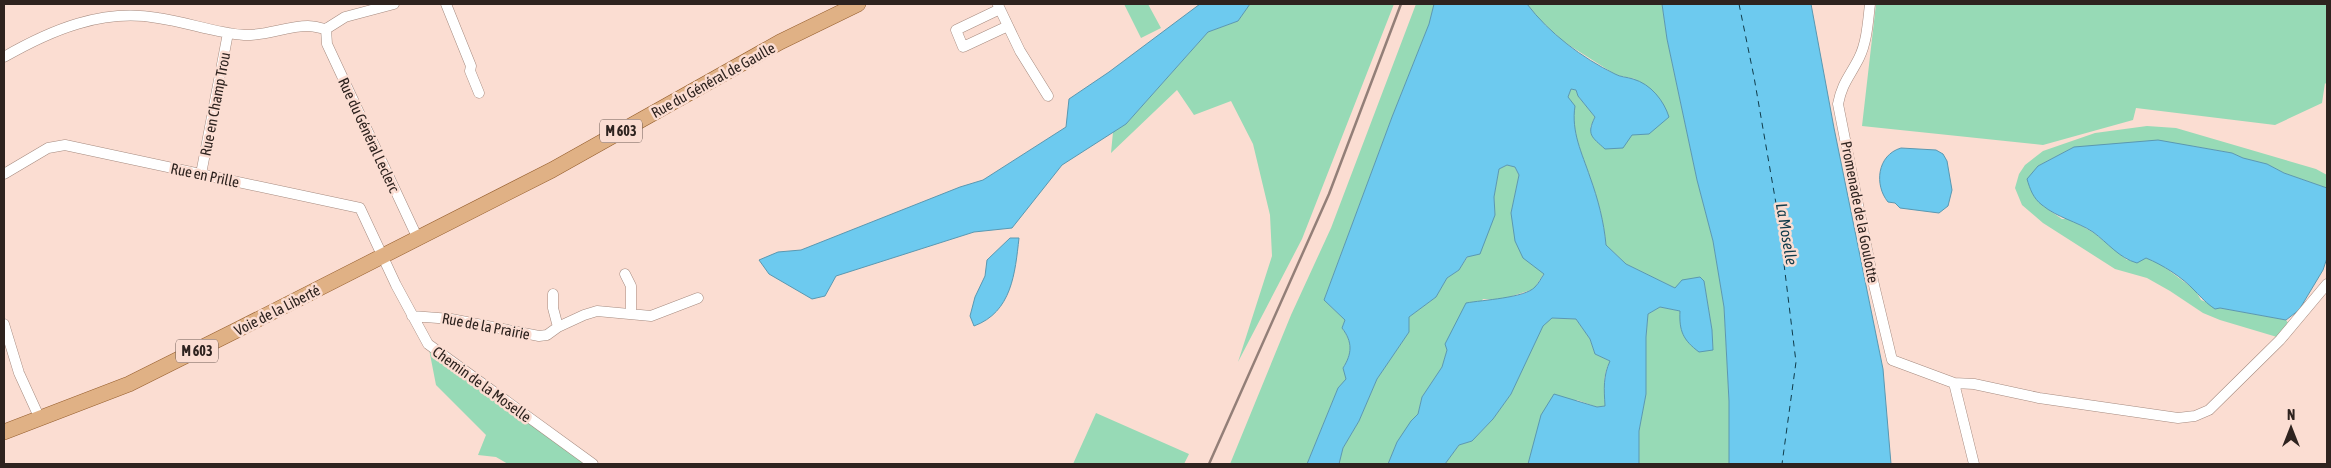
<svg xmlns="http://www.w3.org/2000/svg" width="2331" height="468" font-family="'Asap Condensed',sans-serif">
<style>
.green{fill:#97dab6}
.water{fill:#6dcaef;stroke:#5a98b1}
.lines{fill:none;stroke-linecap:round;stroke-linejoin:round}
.ferry{stroke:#103b4a;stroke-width:1;stroke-dasharray:6 5;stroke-linecap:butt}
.street-casing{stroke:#a58a7f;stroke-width:11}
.primary-casing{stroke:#955e2d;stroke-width:16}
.street{stroke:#fff;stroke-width:10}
.primary{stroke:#e0b185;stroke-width:15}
.rail{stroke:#937f78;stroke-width:2.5}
.labels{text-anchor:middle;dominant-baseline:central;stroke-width:5;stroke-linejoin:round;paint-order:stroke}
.shield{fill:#fbddd2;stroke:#6c5b55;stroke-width:1}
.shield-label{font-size:14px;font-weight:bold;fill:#2e231f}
.street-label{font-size:15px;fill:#2e231f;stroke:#fbddd2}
.water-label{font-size:16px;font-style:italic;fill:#103b4a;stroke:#fbddd2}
</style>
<rect width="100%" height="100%" fill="#fbddd2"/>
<!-- green -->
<path class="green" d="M 1124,4 L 1148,4 L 1161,28 L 1141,38 Z
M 1250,4 L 1394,4 L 1302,239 L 1238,362 L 1272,256 L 1270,215 L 1253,144 L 1231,101 L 1194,115 L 1177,90 L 1111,153 L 1113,132 L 1126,124 L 1208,32 L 1238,21 Z
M 1416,4 L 1434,4 L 1429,24 L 1392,117 L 1324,300 L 1345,320 L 1342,328 C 1353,342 1352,354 1343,368 L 1347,379 L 1338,388 L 1307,464 L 1230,464 L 1291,315 L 1331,228 Z
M 1527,4 L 1662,4 L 1667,39 L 1697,180 L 1713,241 L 1724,307 L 1729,401 L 1729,464 L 1639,464 L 1639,431 L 1646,393 L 1646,337 L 1648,314 L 1660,307 L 1680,311 L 1713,350 L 1712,330 L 1704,281 L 1700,277 L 1675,288 L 1626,264 L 1606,245 C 1604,222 1598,199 1590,177 C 1582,153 1571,132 1574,106 L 1568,97 L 1571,89 L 1576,90 L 1578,96 L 1595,117 L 1590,128 L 1635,79 L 1616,75 L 1564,42 L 1537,17 Z
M 1876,4 L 2327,4 L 2327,85 L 2325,83 L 2322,103 L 2275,125 L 2136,108 L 2133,120 L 2043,145 L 1862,126 Z
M 2147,126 L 2176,128 L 2316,169 L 2327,175 L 2327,188 L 2284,173 L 2267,164 L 2243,158 L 2232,153 L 2193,146 L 2074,147 L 2038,166 L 2043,206 L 2062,219 L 2069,219 L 2094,233 L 2127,260 L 2146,258 L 2159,263 L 2195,290 L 2201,300 L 2220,308 L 2286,320 L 2290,326 L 2277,337 L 2220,320 L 2203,313 L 2170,291 L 2147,278 L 2115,269 L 2043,223 L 2022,205 L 2015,188 L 2019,174 L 2025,165 L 2043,151 L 2095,133 Z
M 1507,165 L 1515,167 L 1519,175 L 1511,213 L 1536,267 L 1544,273 L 1534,289 L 1500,300 L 1483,299 L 1447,350 L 1442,367 L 1422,397 L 1418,414 L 1397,442 L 1388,464 L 1339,464 L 1343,448 L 1359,421 L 1377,379 L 1409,332 L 1409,317 L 1436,297 L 1447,278 L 1459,270 L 1495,215 L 1494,197 L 1499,169 Z
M 1552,318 L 1576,319 L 1590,339 L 1595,354 L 1610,361 C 1602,376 1604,389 1605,406 L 1597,407 L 1577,400 L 1536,437 L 1528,464 L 1445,464 L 1459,445 L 1472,441 L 1493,419 L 1511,394 L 1543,325 Z
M 428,344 L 593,464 L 508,464 L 496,457 L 478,455 L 486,435 L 436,385 Z
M 1096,413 L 1189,454 L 1184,464 L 1073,464 Z"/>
<!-- water -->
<path class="water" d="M 1200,4 L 1250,4 L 1238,21 L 1208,32 L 1126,124 L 1062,165 L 1012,228 L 974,232 L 836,276 L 825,296 L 812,299 L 769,274 L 759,260 L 778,252 L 801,250 L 960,187 L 983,180 L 1066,127 L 1069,99 L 1109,72 Z
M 1434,4 L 1527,4 C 1549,33 1582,58 1615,74 C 1620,77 1627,77 1633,79 C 1651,84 1664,101 1669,117 L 1649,134 L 1632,135 L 1623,148 L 1605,149 C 1592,137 1586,135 1595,117 L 1578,96 L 1576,90 L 1571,89 L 1568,97 L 1575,106 C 1571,132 1582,153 1590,177 C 1598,199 1604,222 1606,245 L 1626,264 L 1675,288 L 1682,280 L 1700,277 L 1704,281 L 1712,330 L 1713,350 L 1699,352 C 1683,340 1679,331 1680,311 L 1660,307 L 1648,314 L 1646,337 L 1646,394 L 1639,431 L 1639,464 L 1528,464 L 1541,415 L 1554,394 L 1597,407 L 1605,406 C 1604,389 1603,376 1610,361 L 1595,354 L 1590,339 L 1576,319 L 1552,318 L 1543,326 L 1511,394 L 1493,419 L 1472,441 L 1459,445 L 1445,464 L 1388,464 L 1397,442 L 1411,421 L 1418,414 L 1422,397 L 1442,367 L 1447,350 L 1445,344 L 1466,303 C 1482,300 1525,298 1535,287 C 1539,283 1541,278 1544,274 L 1523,258 L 1515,241 L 1511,213 L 1519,175 L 1515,167 L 1507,165 L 1499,169 L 1494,197 L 1495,215 L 1480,254 L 1467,257 L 1459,270 L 1447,278 L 1436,297 L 1409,317 L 1409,332 L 1377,379 L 1359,421 L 1343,448 L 1339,464 L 1307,464 L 1338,388 L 1346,379 L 1343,368 C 1352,354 1353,342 1342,328 L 1345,320 L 1324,300 L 1392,117 L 1429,24 Z
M 1662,4 L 1811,4 L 1834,128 L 1883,369 L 1891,464 L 1729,464 L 1729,401 L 1724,307 L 1713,241 L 1697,180 L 1667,39 Z
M 2158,140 L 2232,153 L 2243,158 L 2267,164 L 2284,173 L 2327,188 L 2327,258 L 2323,270 L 2299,310 L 2286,320 L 2220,308 L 2215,309 C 2206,303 2202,298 2195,291 C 2182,277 2163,265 2146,258 L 2137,263 C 2119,258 2108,243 2093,232 C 2076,221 2058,218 2042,205 C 2033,198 2030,189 2027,179 L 2038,166 L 2074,147 Z
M 1901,148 L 1936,150 L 1943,154 L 1947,161 L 1952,190 L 1948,206 L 1939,213 L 1900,208 L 1895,203 L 1888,202 C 1874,185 1877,155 1901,148 Z
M 1010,238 L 1019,238 C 1015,273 1012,312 974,326 L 970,316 L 975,297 L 985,276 L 987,260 Z"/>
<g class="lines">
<!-- ferry -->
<path class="ferry" d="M 1739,4 L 1754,77 L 1778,215 L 1796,362 L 1782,464"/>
<defs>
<path id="street" d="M 446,4 L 471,66 L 470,71 L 479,93
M 1870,4 C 1868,21 1867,42 1859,58 C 1850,76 1842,83 1838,104 L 1874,285 L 1892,360 L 1954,383 L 1974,384 L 2039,398 L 2178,418 L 2195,416 L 2209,410 L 2280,340 L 2327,284
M 998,5 L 1020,51 L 1048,96
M 1000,9 L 956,30 L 963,47 L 1008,26
M 326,29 L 327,44 L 418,239
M 4,57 C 51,30 103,8 158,18 C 187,22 215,33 244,35 C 266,36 286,26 308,26 C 314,26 320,28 326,29 L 345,17 L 394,4
M 4,174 L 48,148 L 65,145 L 360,208 L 396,285 L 428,344 L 593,464
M 201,174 L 228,33
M 625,274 L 631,286 L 631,314
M 553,294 L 553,308 L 558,327
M 412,316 L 451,319 L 539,336 L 547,335 L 558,327 L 584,315 L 597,311 L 651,316 L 698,298
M 4,324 L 19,373 L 40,419
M 1954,383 L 1974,464"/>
<path id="primary" d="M 4,432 L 129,384 L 235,331 L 552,170 L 780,42 L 858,4"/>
</defs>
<!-- street casing -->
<use href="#street" class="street-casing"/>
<!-- primary casing -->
<use href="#primary" class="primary-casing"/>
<!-- street -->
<use href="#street" class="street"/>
<!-- primary -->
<use href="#primary" class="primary"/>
<!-- rail -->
<path class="rail" d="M 1209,464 L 1329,194 L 1401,4"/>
</g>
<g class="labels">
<!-- shield labels -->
<g class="shield">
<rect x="600" y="119.5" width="42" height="23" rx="4"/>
<rect x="176" y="339.5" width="42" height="23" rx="4"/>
</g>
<g class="shield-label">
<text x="621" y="131">M 603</text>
<text x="197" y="351">M 603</text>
</g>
<!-- street labels -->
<g class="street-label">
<text transform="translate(713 80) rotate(-29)">Rue du Général de Gaulle</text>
<text transform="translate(215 104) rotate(-79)">Rue en Champ Trou</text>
<text transform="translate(369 135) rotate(65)">Rue du Général Leclerc</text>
<text transform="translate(205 175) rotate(12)">Rue en Prille</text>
<text transform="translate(1860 212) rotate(79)">Promenade de la Goulotte</text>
<text transform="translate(277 310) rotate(-27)">Voie de la Liberté</text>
<text transform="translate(486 326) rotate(11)">Rue de la Prairie</text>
<text transform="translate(482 384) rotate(36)">Chemin de la Moselle</text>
</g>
<!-- water labels -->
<g class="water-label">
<text transform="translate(1787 234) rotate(80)">La Moselle</text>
</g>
</g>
<!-- border -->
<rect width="2331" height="468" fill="none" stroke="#2e231f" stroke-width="10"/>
<!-- north arrow -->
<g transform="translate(2291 428)" stroke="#fbddd2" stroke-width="4" paint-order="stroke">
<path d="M0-4L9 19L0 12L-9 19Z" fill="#2e231f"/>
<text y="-8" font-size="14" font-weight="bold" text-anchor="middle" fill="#2e231f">N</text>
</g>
</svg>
